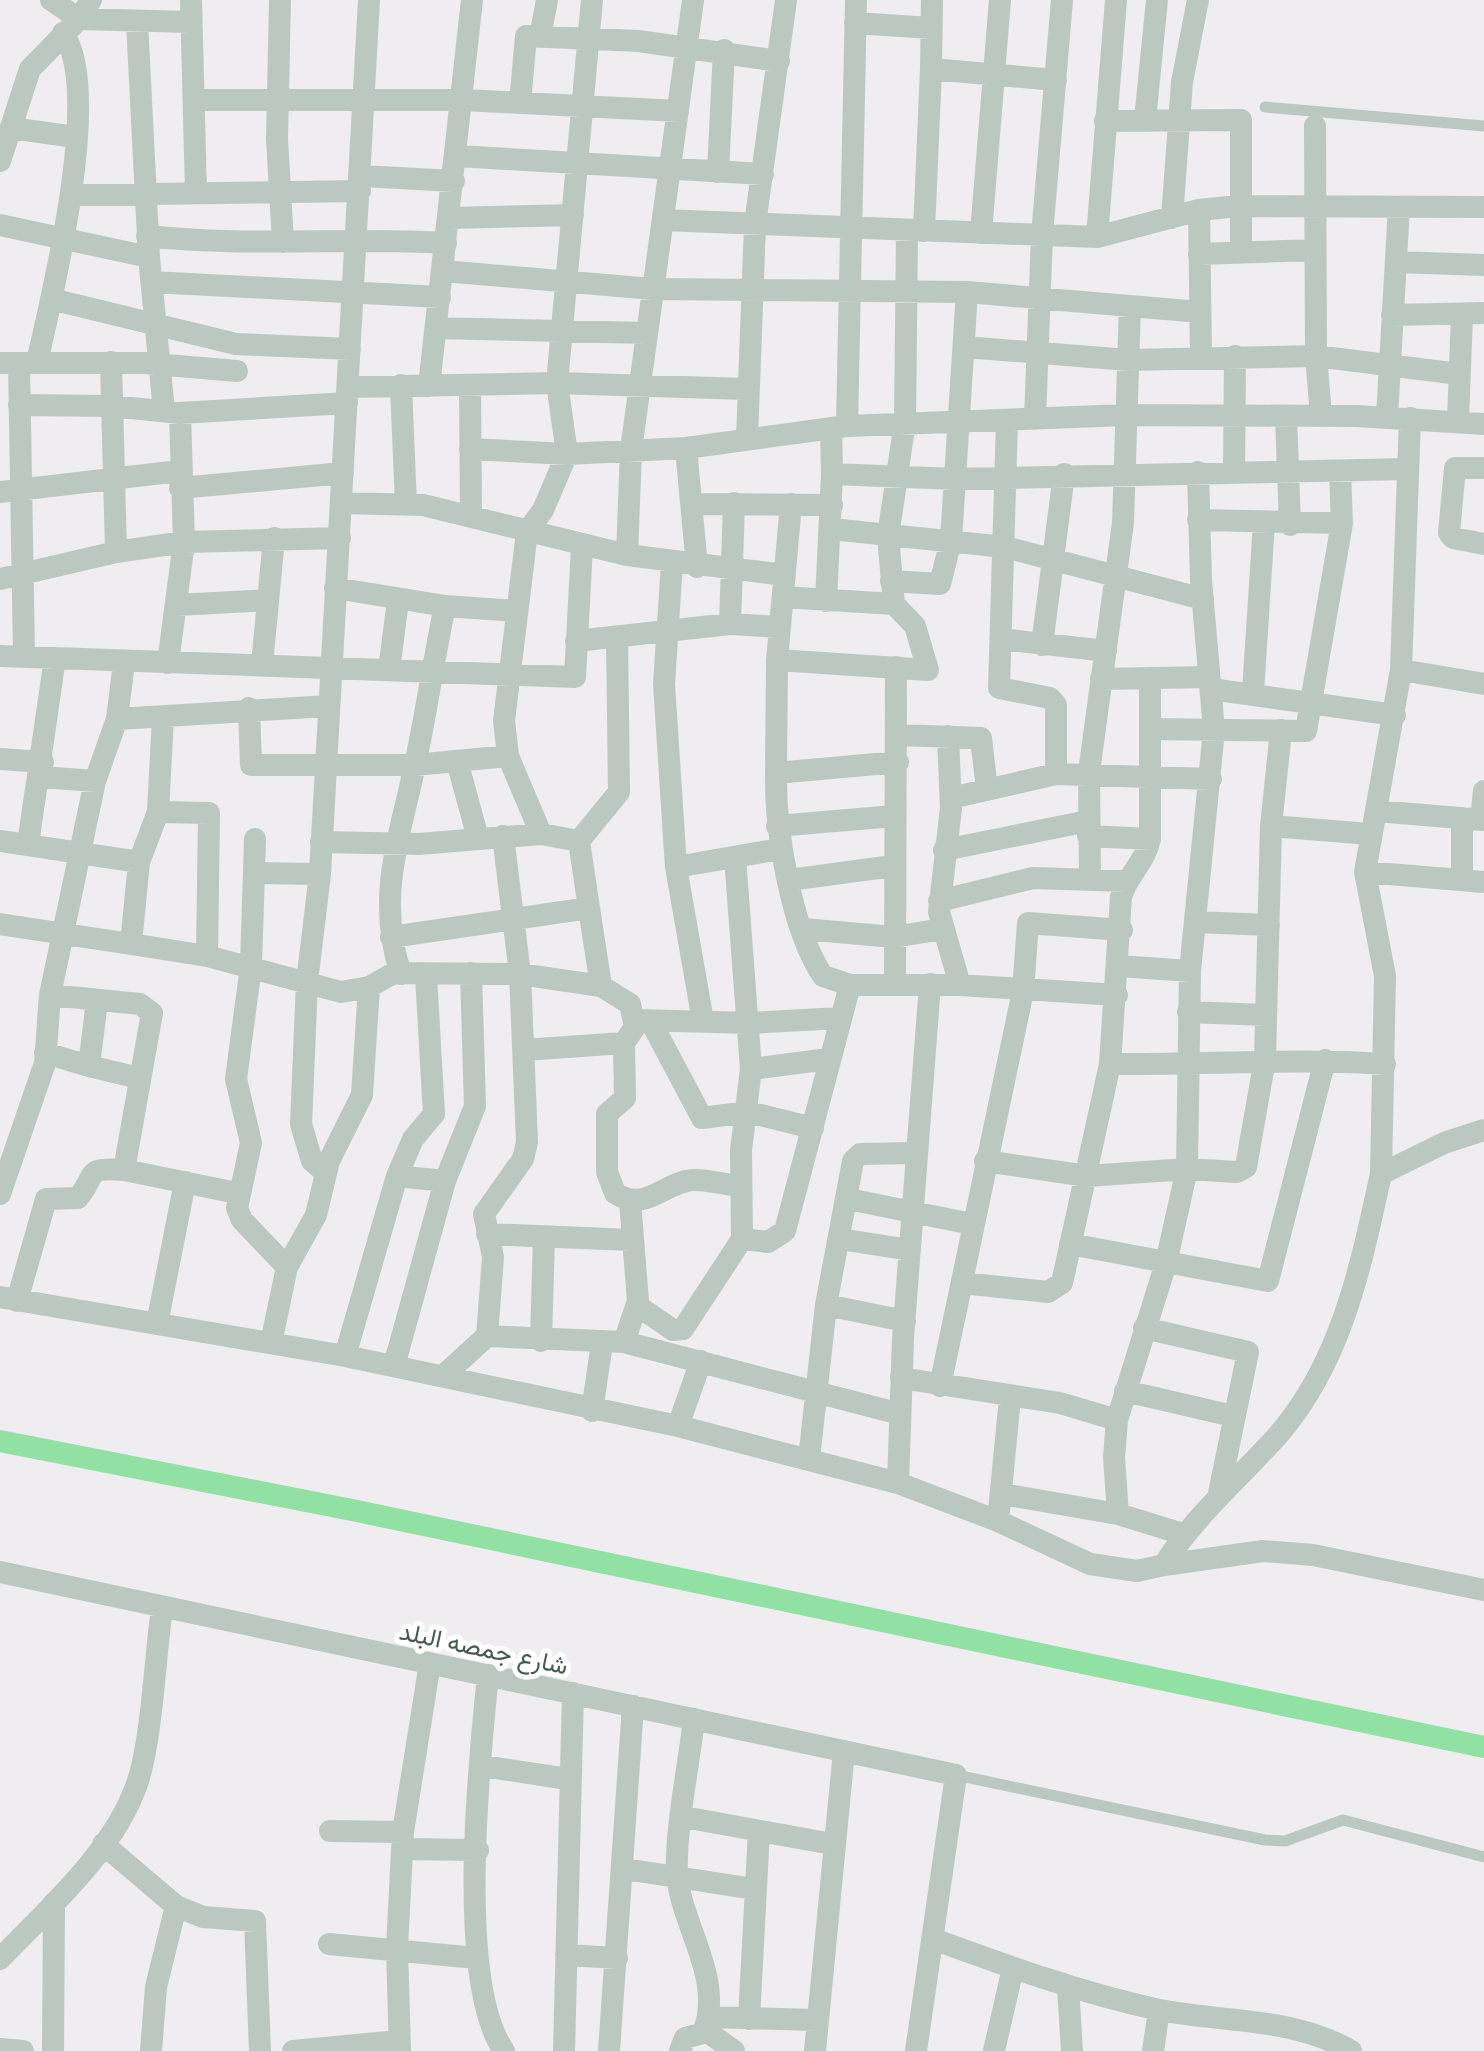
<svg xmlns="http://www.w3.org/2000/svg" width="1484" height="2051" font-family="'Open Sans',Vazirmatn,sans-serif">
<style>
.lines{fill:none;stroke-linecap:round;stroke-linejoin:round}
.canal{stroke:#91e1a4;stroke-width:22}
.lane{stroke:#bac8c1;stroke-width:11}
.street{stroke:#bac8c1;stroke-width:22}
.labels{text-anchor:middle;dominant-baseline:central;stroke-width:10;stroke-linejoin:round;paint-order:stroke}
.street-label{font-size:25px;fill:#475850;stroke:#fff}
</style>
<rect width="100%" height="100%" fill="#efedef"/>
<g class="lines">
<!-- canal -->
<path class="canal" d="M 0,1441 L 352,1510 L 1484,1747"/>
<!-- lane -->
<path class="lane" d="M 1265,107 L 1484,126
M 956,1775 L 1265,1840 L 1285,1841 L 1343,1820 L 1484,1857"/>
<!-- street -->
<path class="street" d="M 51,0 L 79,19 L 190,22
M 191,0 L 196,193
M 280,0 L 277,139 L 283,242
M 932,0 L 931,69 L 1056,80
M 137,22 L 149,257 L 164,411
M 855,23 L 931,28
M 540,37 L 547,0
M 194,100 L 464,100 L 678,111
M 520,103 L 526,36 L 638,41 L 779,61
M 1145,120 L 1157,0
M 1105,121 L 1241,120 L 1241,252
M 1315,126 L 1316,356 L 1321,416
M 11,128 L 75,137
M 457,156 L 763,174
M 0,161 L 30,69 L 79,19 L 91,0
M 718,172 L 724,50
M 362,176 L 454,181
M 73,195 L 360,191
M 1199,210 L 1201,357
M 449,218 L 573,215
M 1172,218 L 1182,82 L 1198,0
M 663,220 L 1097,237 L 1199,210 L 1238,206 L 1484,207
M 0,225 L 149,257
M 924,231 L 931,69
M 981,233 L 1000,0
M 147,236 C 247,247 346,237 446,243
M 1097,237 L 1116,0
M 1199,254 L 1314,250
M 1396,262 L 1484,265
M 443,271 L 653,289 L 967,292 L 1200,312
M 152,282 L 440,297
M 51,299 L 236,344 L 350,349
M 1392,315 L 1484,313
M 436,328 L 647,333
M 965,347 L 1128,360 L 1316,356 L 1459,374
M 37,362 C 53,292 103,90 63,33
M 111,362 L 116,552
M 0,363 L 144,363 L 237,371
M 19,363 L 24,655
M 401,385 L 406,505
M 429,386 L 472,0
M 348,387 L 557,383 L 746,389
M 470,387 L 471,515
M 19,405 L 112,406 L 180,413 L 347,403
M 1286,417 L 1290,525
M 1387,417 L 1399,207
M 1035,419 L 1042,235 L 1062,0
M 1007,421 L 999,688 L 1050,698 L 1056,705 L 1056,774
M 1458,421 L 1462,314
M 847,426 L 856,0
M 831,428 L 832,474
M 747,439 L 755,224 L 786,0
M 686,448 L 697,567
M 470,449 L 567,454 L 686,448 L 847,426 L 1126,415 L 1357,416 L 1484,424
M 1484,468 L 1455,468 L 1449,533 L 1453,538 L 1484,544
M 1234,473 L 1235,356
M 180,488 L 343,473
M 0,492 L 179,471
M 342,503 L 423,505 L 627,555 L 784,575
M 691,504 L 832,505
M 1198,520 L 1342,523
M 831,529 L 1005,547 L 1203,599
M 627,555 L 631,450 L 693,0
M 672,563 L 664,684 L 676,867 L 703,1021
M 0,579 L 116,552 L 184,542 L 340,538
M 891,581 L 940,584 L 951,540 L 967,292
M 335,588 L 445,606 L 516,611
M 783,597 L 894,604 L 915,626 L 928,670 L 777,660 L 791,504
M 826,601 L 832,474 L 956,479 L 1407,469
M 894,604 L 888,536 L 905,422 L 907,231
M 177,605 L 268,600
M 730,624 L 734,503
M 1001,639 L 1106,651
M 576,641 L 730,624 L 780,627
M 1042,645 L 1064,474
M 0,656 L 575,677 L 582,546
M 168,663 L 184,542 L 180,413
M 262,664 L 274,538
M 389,670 L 398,600
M 1401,670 L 1484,684
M 1101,679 L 1209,677
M 1211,689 L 1395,715
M 1253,692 L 1264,523
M 249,708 L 251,765 L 415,765 L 508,756
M 117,719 L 328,706
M 1151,729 L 1306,731 L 1342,523 L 1340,472
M 898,735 L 981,738 L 987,790
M 948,736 L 951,808 L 939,912 L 960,985
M 0,759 L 43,762
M 457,761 L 478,838
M 776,773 L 777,660
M 41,777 L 95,781
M 951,798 L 1056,774 L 1211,779
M 1376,811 L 1484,820
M 158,812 L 209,813 L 207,956
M 1462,818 L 1462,880
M 1481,820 L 1484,791
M 777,826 L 894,816
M 1271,826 L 1369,834
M 541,834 L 508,756 L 504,721 L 527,532 L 543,510 L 567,454 L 557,383 L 592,0
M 1088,836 L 1150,839
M 255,839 L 251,966 L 236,1079 L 251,1143 L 237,1208 L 242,1220 L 287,1267
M 0,841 L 139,862
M 579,841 L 619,792 L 617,639
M 579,841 L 589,908
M 321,842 L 419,844 L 541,834 L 579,841
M 28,844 L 55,658
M 944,850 L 1088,821
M 676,867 L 780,849
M 1365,872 L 1484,882
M 254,873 L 320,874
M 1090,879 L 1089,772 L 1123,523 L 1130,306
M 789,880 L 893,866
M 939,901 L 1033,878 L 1126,881
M 1195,922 L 1269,925
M 0,924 L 131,944 L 139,862 L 158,812 L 163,717
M 803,929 L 894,937 L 942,929
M 391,937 L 589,908 L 601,986
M 131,944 L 207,956 L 341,992 L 369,987 L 394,973 L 520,974 L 601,986 L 630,1004 L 635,1027 L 624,1043 L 524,1050
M 1119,966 L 1190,971
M 401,974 C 375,897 401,834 416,760 C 427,709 434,657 445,606
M 850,985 L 823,976 C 791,929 775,829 776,773 L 898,762
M 895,985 L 896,667
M 50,995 L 140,1004 L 152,1013 L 124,1170 L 237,1193
M 1188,1012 L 1265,1015
M 639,1020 L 749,1023 L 840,1018
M 651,1022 L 702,1118 L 748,1112 L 813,1128
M 624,1043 L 625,1098 L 607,1114 L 607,1172 L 615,1193 C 645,1213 663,1183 692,1180 C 707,1179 726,1185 741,1186
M 45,1053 L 89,1066 L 97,1001
M 1110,1064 C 1203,1065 1293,1058 1385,1064
M 89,1066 L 139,1078
M 751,1069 L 829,1059
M 985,1161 L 1087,1176 L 1187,1169 L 1237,1172 L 1246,1167 L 1265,1059 L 1271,826 L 1281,730
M 326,1173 L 312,1161 L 301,1124 L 307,982 L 320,874 L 369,0
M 1381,1174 L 1385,976 L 1365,872 L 1401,670 L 1410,418
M 397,1176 L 445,1181
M 0,1194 L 45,1063 L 50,995 L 95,781 L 117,719 L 124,662
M 848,1199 L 972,1224
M 487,1234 L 632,1240
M 742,1239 L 768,1242 L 785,1231 L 850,985 L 960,985 L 1117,995
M 840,1239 L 910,1250
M 1070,1244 L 1268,1281 L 1325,1060
M 962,1283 L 1048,1292 L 1062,1283 L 1110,1064 L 1121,897 C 1127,875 1145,863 1150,839 L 1150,680
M 0,1297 L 345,1356 L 678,1426 L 898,1483 L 998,1521 L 1090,1564 L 1137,1571 L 1164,1565 C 1195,1515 1240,1478 1279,1434 C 1342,1361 1361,1265 1381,1174 L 1444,1143 L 1484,1130
M 17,1301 L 46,1199 L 78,1198 C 98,1174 83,1167 124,1170
M 826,1305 L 905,1321
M 638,1306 L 673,1330 L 683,1329 L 742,1239 L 741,1150 L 751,1069 L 735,857
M 157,1324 L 185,1182
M 1144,1328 L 1248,1352 L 1218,1498
M 487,1336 L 624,1342 L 900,1414
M 541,1341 L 544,1237
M 624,1342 L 638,1301 L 630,1201
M 271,1343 L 287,1267 L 316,1215 L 329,1161 L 362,1095 L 369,987
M 345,1356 L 397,1176 L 413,1139 L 434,1114 L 426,976
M 394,1366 L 445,1181 L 475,1106 L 471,973
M 443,1376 L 487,1336 L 493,1257 L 484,1214 L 523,1159 L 527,1142 L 520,974 L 503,836
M 901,1378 L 1060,1403 L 1117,1420
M 940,1386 L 1023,991 L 1028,923 L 1122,930
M 1125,1391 L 1233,1416
M 592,1411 L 602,1343
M 678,1426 L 701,1361
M 809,1459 L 826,1305 L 853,1161 L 860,1154 L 917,1153
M 898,1483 L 903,1339 L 930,984
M 1002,1494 L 1118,1514
M 998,1521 L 1010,1398
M 1183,1534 L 1118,1514 L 1114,1457 L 1117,1420 L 1166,1263 L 1187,1169 L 1190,971 L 1214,730 L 1201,580 L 1198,472
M 1164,1565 L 1263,1551 L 1313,1555 L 1484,1590
M 0,1572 L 956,1775 L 916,2051
M 488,1675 C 479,1762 456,1982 504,2051
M 482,1766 L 568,1779
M 684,1817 L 832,1844
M 330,1831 L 403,1832
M 103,1844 L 176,1906 L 156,1987 L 151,2051
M 403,1849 L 478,1850
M 625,1869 L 754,1889
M 176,1906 L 203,1917 L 255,1921 L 260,2051
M 933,1939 C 1007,1966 1078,1992 1155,2009 C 1220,2023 1292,2016 1351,2051
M 329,1944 L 476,1958
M 566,1955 L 617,1958
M 0,1959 C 49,1908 113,1852 137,1784 C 152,1740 155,1657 162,1608
M 1068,1988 L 1072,2051
M 708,2017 L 816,2020
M 749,2019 L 759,1831
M 705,2030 L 734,2051
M 0,2049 L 23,2051
M 53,2051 L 54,1903
M 293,2051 L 398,2041
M 400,2051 L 397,1948 L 403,1832 L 430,1663
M 564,2051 L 573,1693
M 609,2051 L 633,1706
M 680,2051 L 685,2038 L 703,2033 C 725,1979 681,1926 677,1874 C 675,1831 689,1764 694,1719
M 815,2051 L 844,1751
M 994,2051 L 1013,1968
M 1153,2051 L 1159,2010"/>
</g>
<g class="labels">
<!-- street labels -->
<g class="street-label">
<text transform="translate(484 1647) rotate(12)">شارع جمصه البلد</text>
</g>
</g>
</svg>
